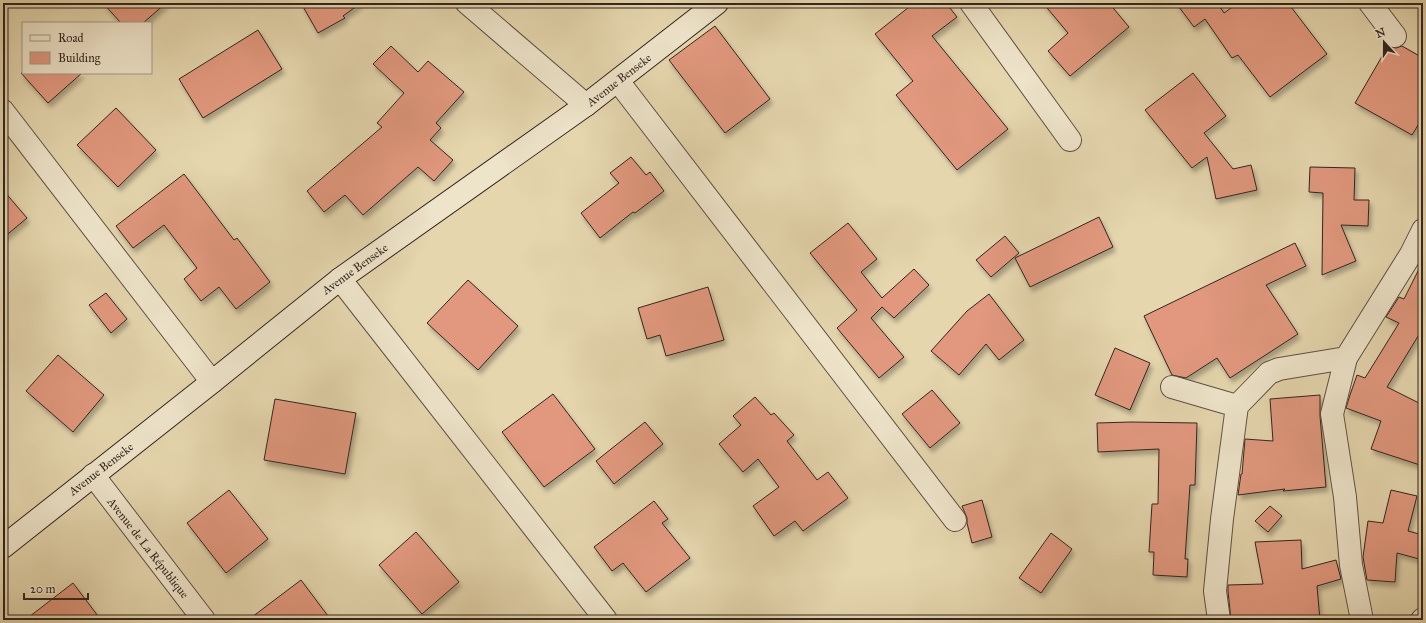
<svg xmlns="http://www.w3.org/2000/svg" width="1426" height="623" font-family="'IM FELL Great Primer',serif">
<style>
.building{fill:#e1987e;stroke:#32251f;filter:url(#shadow)}
.lines{fill:none;stroke-linecap:round;stroke-linejoin:round}
.street-casing{stroke:#5f5143;stroke-width:24}
.secondary-casing{stroke:#32251f;stroke-width:24}
.street{stroke:#eee4ca;stroke-width:22}
.secondary{stroke:#eee4ca;stroke-width:22}
.labels{text-anchor:middle;dominant-baseline:central;stroke-width:3;stroke-linejoin:round;paint-order:stroke}
.street-label{font-size:12px;fill:#32251f;stroke:#eee4ca}
</style>
<defs>
<filter id="shadow"><feDropShadow dx="2.5" dy="4.5" stdDeviation="2" flood-color="#0004"/></filter>
</defs>
<rect width="100%" height="100%" fill="#e5d6ae"/>
<filter id="stains"><feTurbulence type="fractalNoise" baseFrequency=".005" numOctaves="4"/><feColorMatrix values="0 0 0 0 .2 0 0 0 0 .09 0 0 0 0 .02 0 0 0 .5 -.17"/></filter>
<radialGradient id="worn" r=".72"><stop offset=".6" stop-color="#630" stop-opacity="0"/><stop offset="1" stop-color="#630" stop-opacity=".3"/></radialGradient>
<!-- building -->
<path class="building" d="M 103,3 L 166,3 L 143,23 L 121,23 Z
M 301,3 L 361,3 L 343,16 L 345,18 L 318,33 Z
M 914,3 L 946,3 L 957,17 L 932,36 L 1008,129 L 957,170 L 896,95 L 913,81 L 875,34 Z
M 1043,3 L 1109,3 L 1129,27 L 1070,76 L 1048,51 L 1068,33 Z
M 1176,3 L 1226,3 L 1220,7 L 1224,13 L 1238,3 L 1288,3 L 1327,54 L 1270,97 L 1238,55 L 1232,58 L 1205,19 L 1194,27 Z
M 715,26 L 770,99 L 725,133 L 669,60 Z
M 258,30 L 282,69 L 203,118 L 179,79 Z
M 391,46 L 418,72 L 428,61 L 464,92 L 436,123 L 441,128 L 430,140 L 453,160 L 434,181 L 418,167 L 363,215 L 345,195 L 324,212 L 307,191 L 382,127 L 377,123 L 404,93 L 373,64 Z
M 1388,46 L 1396,48 L 1402,46 L 1423,58 L 1423,117 L 1412,135 L 1355,103 Z
M 21,73 L 82,73 L 48,103 Z
M 1193,73 L 1226,116 L 1204,133 L 1233,169 L 1251,165 L 1257,190 L 1216,199 L 1207,157 L 1192,168 L 1145,110 Z
M 116,108 L 156,150 L 118,187 L 77,145 Z
M 631,157 L 646,175 L 650,172 L 664,191 L 635,213 L 633,212 L 600,238 L 581,213 L 619,183 L 610,173 Z
M 1310,167 L 1355,168 L 1354,200 L 1369,200 L 1368,226 L 1341,225 L 1356,261 L 1322,275 L 1323,193 L 1309,192 Z
M 184,174 L 234,240 L 237,238 L 270,282 L 236,309 L 219,287 L 201,301 L 184,279 L 197,268 L 164,225 L 133,248 L 116,226 Z
M 3,190 L 27,218 L 3,238 Z
M 1099,217 L 1113,247 L 1030,287 L 1015,258 Z
M 848,223 L 877,259 L 861,272 L 882,298 L 914,269 L 929,285 L 894,318 L 882,307 L 871,318 L 904,357 L 879,378 L 837,328 L 857,310 L 810,253 Z
M 1005,236 L 1019,253 L 991,277 L 976,260 Z
M 1295,243 L 1306,266 L 1266,285 L 1298,334 L 1230,378 L 1217,358 L 1186,378 L 1172,375 L 1144,316 Z
M 1423,261 L 1423,328 L 1387,387 L 1423,405 L 1423,466 L 1371,449 L 1381,421 L 1346,408 L 1350,395 L 1357,375 L 1365,378 L 1399,323 L 1386,317 L 1399,297 L 1404,299 Z
M 468,280 L 518,326 L 478,370 L 427,323 Z
M 708,287 L 724,340 L 666,356 L 660,335 L 647,339 L 638,308 Z
M 106,293 L 127,319 L 111,333 L 89,305 Z
M 989,294 L 1024,340 L 999,360 L 986,344 L 959,375 L 931,351 L 967,311 Z
M 1115,348 L 1150,363 L 1130,410 L 1095,395 Z
M 58,355 L 104,395 L 73,432 L 26,391 Z
M 932,390 L 960,423 L 930,448 L 902,414 Z
M 553,394 L 595,449 L 544,487 L 502,432 Z
M 1320,395 L 1320,416 L 1326,487 L 1283,491 L 1285,489 L 1238,495 L 1241,474 L 1242,474 L 1245,439 L 1273,441 L 1270,399 Z
M 755,397 L 771,415 L 774,413 L 794,435 L 787,441 L 817,480 L 828,472 L 848,498 L 803,531 L 795,521 L 774,536 L 753,506 L 779,487 L 758,459 L 743,472 L 719,444 L 741,425 L 733,416 Z
M 275,399 L 356,413 L 345,474 L 264,460 Z
M 645,422 L 663,444 L 614,484 L 596,461 Z
M 1131,422 L 1197,423 L 1195,485 L 1190,485 L 1185,559 L 1188,559 L 1187,577 L 1153,575 L 1154,552 L 1149,552 L 1152,504 L 1158,504 L 1159,449 L 1098,452 L 1097,423 Z
M 229,490 L 268,539 L 226,573 L 187,523 Z
M 1391,490 L 1417,496 L 1408,531 L 1423,535 L 1423,560 L 1397,553 L 1395,582 L 1367,580 L 1363,557 L 1368,521 L 1383,523 Z
M 982,500 L 992,537 L 972,543 L 967,523 L 967,518 L 962,506 Z
M 654,501 L 668,519 L 662,523 L 690,558 L 646,592 L 623,563 L 612,571 L 594,547 Z
M 1270,506 L 1282,516 L 1268,532 L 1255,521 Z
M 416,532 L 459,582 L 422,614 L 379,565 Z
M 1051,533 L 1072,549 L 1041,593 L 1019,578 Z
M 1301,540 L 1302,569 L 1336,560 L 1341,579 L 1317,586 L 1320,620 L 1231,620 L 1228,591 L 1228,585 L 1263,584 L 1255,542 Z
M 301,580 L 331,620 L 248,620 Z
M 73,583 L 101,620 L 25,620 Z"/>
<g class="lines">
<defs>
<path id="street" d="M 467,3 L 586,105
M 971,3 L 1070,140
M 1370,3 L 1395,36
M 618,81 L 955,520
M 3,111 L 212,382
M 340,279 L 606,620
M 1172,387 L 1237,406 L 1269,373 L 1279,369 L 1346,358
M 93,475 L 204,620
M 1219,620 L 1215,591 L 1222,519 L 1237,406
M 1362,620 L 1351,565 L 1345,497 L 1332,414 L 1346,358 L 1411,254 L 1423,230
M 1422,620 L 1423,619"/>
<path id="secondary" d="M 3,547 L 212,382 L 340,279 L 586,105 L 717,3"/>
</defs>
<!-- street casing -->
<use href="#street" class="street-casing"/>
<!-- secondary casing -->
<use href="#secondary" class="secondary-casing"/>
<!-- street -->
<use href="#street" class="street"/>
<!-- secondary -->
<use href="#secondary" class="secondary"/>
</g>
<g class="labels">
<!-- street labels -->
<g class="street-label">
<text transform="translate(619 80) rotate(-38)">Avenue Benseke</text>
<text transform="translate(355 269) rotate(-36)">Avenue Benseke</text>
<text transform="translate(101 469) rotate(-38)">Avenue Benseke</text>
<text transform="translate(148 548) rotate(52)">Avenue de La République</text>
</g>
</g>
<!-- margin -->
<rect width="1426" height="623" fill="none" stroke="#e5d6ae" stroke-width="16"/>
<rect x="4" y="4" width="1418" height="615" fill="none" stroke="#32251f" stroke-width="2"/>
<rect x="8" y="8" width="1410" height="607" fill="none" stroke="#32251f"/>
<!-- legend -->
<rect x="22" y="22" width="130" height="52" fill="#eee4ca" stroke="#a39886"/>
<rect x="30" y="35" width="20" height="6" fill="#eee4ca" stroke="#a39886"/>
<text x="58" y="42" font-size="12" fill="#32251f">Road</text>
<rect x="30" y="52" width="20" height="12" fill="#e1987e" stroke="#a39886"/>
<text x="58" y="62" font-size="12" fill="#32251f">Building</text>
<!-- north arrow -->
<g transform="translate(1384 42) rotate(339)" stroke="#eee4ca" stroke-width="3" paint-order="stroke">
<path d="M0-3L7 15L0 10L-7 15Z" fill="#32251f"/>
<text y="-6" font-size="11" font-weight="bold" text-anchor="middle" fill="#32251f">N</text>
</g>
<!-- scale -->
<path d="M24 593v6h64v-6" fill="none" stroke="#32251f" stroke-width="2"/>
<text x="30" y="593" font-size="12" fill="#32251f" stroke="#eee4ca" stroke-width="3" paint-order="stroke">20 m</text>
<rect width="100%" height="100%" filter="url(#stains)"/>
<rect width="100%" height="100%" fill="url(#worn)"/>
</svg>
